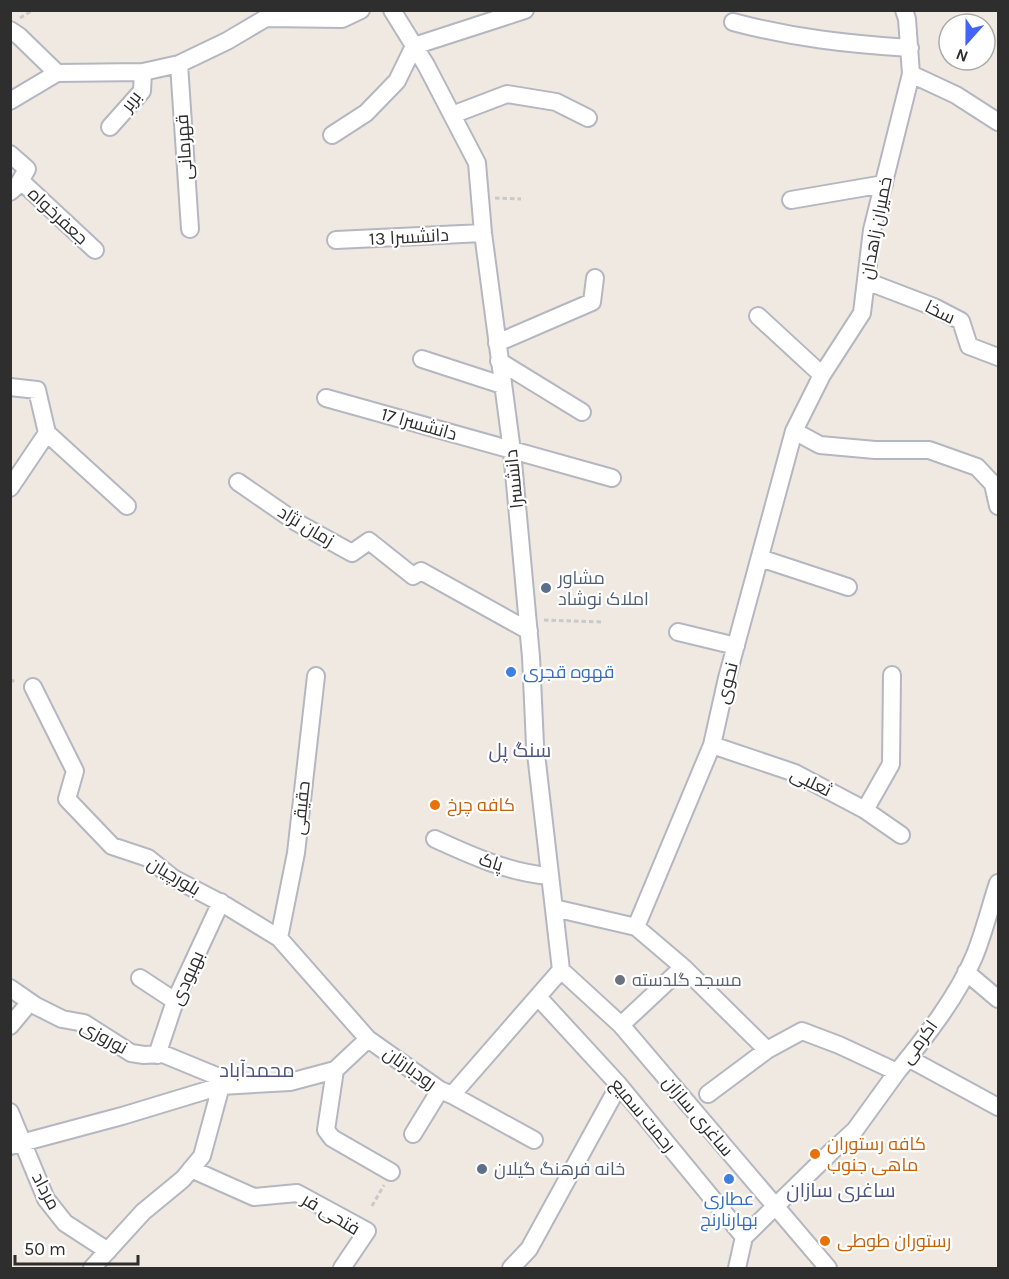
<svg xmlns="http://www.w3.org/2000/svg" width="1009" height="1279" font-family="Karla,Cairo,sans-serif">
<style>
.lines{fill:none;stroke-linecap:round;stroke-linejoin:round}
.minor-casing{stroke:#b4b7c1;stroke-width:20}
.path{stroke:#c9c9c9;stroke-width:3;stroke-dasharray:4.5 3;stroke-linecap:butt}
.minor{stroke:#fff;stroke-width:16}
.service-dot{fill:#5c6f8a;stroke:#fff;stroke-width:2}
.shop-dot{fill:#3f7fe0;stroke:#fff;stroke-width:2}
.food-dot{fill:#e8710a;stroke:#fff;stroke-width:2}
.worship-dot{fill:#6b7280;stroke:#fff;stroke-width:2}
.labels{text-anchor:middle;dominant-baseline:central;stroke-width:4.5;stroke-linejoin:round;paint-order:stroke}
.street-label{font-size:18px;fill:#2e2e2e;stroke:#fff}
.service-label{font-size:18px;fill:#4e5e75;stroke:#fff;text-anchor:start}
.shop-label{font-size:18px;fill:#366cbe;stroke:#fff;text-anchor:start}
.food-label{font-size:18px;fill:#c56008;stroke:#fff;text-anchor:start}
.worship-label{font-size:18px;fill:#5b616d;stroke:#fff;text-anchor:start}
.neighbourhood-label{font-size:20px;fill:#4d5680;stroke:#fff}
</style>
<rect width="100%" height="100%" fill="#efe9e1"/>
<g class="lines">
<defs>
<path id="minor" d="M 392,10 L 426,65 L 477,163 L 483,233 L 512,451 L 531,657 L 535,745 L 561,970
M 733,22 C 793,38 848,44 910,48
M 10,30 L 19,36 L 57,73
M 179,64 L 190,229
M 911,74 L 956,95 L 998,122
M 10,101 L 57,73 L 143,72 L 179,64 L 227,41 L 266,18 L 342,19 L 361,10
M 452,115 L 507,94 L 556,102 L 588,118
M 110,127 L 142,91 L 143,72
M 332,135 L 366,113 L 397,81 L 414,46 L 525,10
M 10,154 L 27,169 L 18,185 L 10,192
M 21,181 L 95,250
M 791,200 L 884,184
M 336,240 L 483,233
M 866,281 L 934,307 L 961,321 L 969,346 L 998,357
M 758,316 L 822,375
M 497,343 L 592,302 L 595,278
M 422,359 L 502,385
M 499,361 L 582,412
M 10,387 L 37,390 L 47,433
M 326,398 L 612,478
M 794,431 L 820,445 L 875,450 L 929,450 L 977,467 L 993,484 L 998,506
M 47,433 L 127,506
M 238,482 L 296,522 L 352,553 L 369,541 L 413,576 L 421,571 L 529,631
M 10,488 L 47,433
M 760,558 L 848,587
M 678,632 L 736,646
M 33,687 L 75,771 L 67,799 L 112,846 L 148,858 L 173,878 L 225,905 L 279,938 L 368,1039 L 440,1090 L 452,1095 L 561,970
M 712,745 L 795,773 L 865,810 L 901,835
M 865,810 L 891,764 L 892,675
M 435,839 C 472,856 510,873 550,876
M 554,908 L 636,927 L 683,967 L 767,1050
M 636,927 L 712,745 L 727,678 L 794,431 L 822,375 L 862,313 L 872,230 L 911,74 L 907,19 L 904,10
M 279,938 L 296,853 L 316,676
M 561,970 L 621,1025 L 828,1268
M 966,972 L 998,999
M 140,978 L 175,1001
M 10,988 L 36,1006 L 62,1019 L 84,1023 L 131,1053 L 144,1055 L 163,1054 L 236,1084
M 538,997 L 619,1085 L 744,1237
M 621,1025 L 683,967
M 10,1026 L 30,1002
M 157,1055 L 175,1001 L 221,902
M 908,1058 L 998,1107
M 335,1070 L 326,1130 L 332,1138 L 391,1172
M 708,1094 L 767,1050 L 802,1031 L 839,1045 L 897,1072 C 925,1038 957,997 974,957 C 984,933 990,907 998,883
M 452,1095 L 534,1140
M 10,1112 L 46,1199 L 65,1223 L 108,1251
M 413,1134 L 440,1090
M 10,1146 L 122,1116 L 221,1086 L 290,1082 L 335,1070 L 368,1039
M 191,1169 L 254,1197 L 297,1193 L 367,1231 L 342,1268
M 744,1237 L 831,1152 L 855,1130 L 897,1072
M 92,1268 L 143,1212 L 183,1179 L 202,1156 L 221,1086
M 511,1268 L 529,1249 L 619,1085
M 737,1268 L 744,1237"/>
</defs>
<!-- minor casing -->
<use href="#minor" class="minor-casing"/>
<!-- path -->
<path class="path" d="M 20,18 L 33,10
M 495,198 L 521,199
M 544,620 L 602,622
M 10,680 L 17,682
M 372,1206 L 384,1185"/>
<!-- minor -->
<use href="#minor" class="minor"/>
</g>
<!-- markers -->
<g class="service-dot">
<circle cx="546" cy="588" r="6"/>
<circle cx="482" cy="1169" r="6"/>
</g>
<g class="shop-dot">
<circle cx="511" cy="672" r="6"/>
<circle cx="729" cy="1179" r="6"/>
</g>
<g class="food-dot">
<circle cx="435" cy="805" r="6"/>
<circle cx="815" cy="1154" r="6"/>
<circle cx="825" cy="1241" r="6"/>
</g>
<circle class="worship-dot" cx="620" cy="980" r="6"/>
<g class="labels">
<!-- street labels -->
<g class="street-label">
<text transform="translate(131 101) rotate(-52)">بربر</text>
<text transform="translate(184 147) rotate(-94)">قهرمانی</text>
<text transform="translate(58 216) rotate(43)">جعفرخواه</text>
<text transform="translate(876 228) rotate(-79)">خمیران زاهدان</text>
<text transform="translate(409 237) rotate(-3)">دانشسرا 13</text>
<text transform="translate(940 312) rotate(26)">سخا</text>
<text transform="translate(419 424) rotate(16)">دانشسرا 17</text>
<text transform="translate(514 479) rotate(-96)">دانشسرا</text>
<text transform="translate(306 526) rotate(31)">زمان نژاد</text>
<text transform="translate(727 683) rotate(-76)">نحوی</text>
<text transform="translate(811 782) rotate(26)">ثعلبی</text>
<text transform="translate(301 808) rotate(-84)">حقیقی</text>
<text transform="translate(491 862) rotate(17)">پاک</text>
<text transform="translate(174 876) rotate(31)">بلورچیان</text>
<text transform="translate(187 978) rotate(-66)">بهبودی</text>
<text transform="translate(104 1037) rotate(29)">نوروزی</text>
<text transform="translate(919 1042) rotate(-54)">اکرمی</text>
<text transform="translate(410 1068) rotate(35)">رودبارتان</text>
<text transform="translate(643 1115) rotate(50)">رحمت سمیع</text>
<text transform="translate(698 1116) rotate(50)">ساغری سازان</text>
<text transform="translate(46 1191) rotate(62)">مرداد</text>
<text transform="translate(331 1214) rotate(31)">فتحی فر</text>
</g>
<!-- service labels -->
<g class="service-label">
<text x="558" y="578">مشاور<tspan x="558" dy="21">املاک نوشاد</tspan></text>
<text x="494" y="1169">خانه فرهنگ گیلان</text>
</g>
<!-- shop labels -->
<g class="shop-label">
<text x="523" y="672">قهوه قجری</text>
<text x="729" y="1199" text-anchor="middle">عطاری<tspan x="729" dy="21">بهارنارنج</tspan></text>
</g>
<!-- food labels -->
<g class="food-label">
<text x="447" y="805">کافه چرخ</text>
<text x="827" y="1144">کافه رستوران<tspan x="827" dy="21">ماهی جنوب</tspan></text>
<text x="837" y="1241">رستوران طوطی</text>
</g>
<!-- worship labels -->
<g class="worship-label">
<text x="632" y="980">مسجد گلدسته</text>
</g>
<!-- neighbourhood labels -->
<g class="neighbourhood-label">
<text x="520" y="750">سنگ پل</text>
<text x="257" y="1070">محمدآباد</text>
<text x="841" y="1190">ساغری سازان</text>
</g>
</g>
<!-- border -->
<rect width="1009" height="1279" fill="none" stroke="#2e2e2e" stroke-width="24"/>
<!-- north arrow -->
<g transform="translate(967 42) rotate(201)"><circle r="28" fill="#ffffff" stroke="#ababab" stroke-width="1.5"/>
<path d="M0-4.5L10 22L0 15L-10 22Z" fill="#4264fb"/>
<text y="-9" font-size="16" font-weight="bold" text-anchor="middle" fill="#2e2e2e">N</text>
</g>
<!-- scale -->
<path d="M15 1255v9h123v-9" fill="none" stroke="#2e2e2e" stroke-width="3"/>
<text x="24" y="1255" font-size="18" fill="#2e2e2e" stroke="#ffffff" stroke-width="4.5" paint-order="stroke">50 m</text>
</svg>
